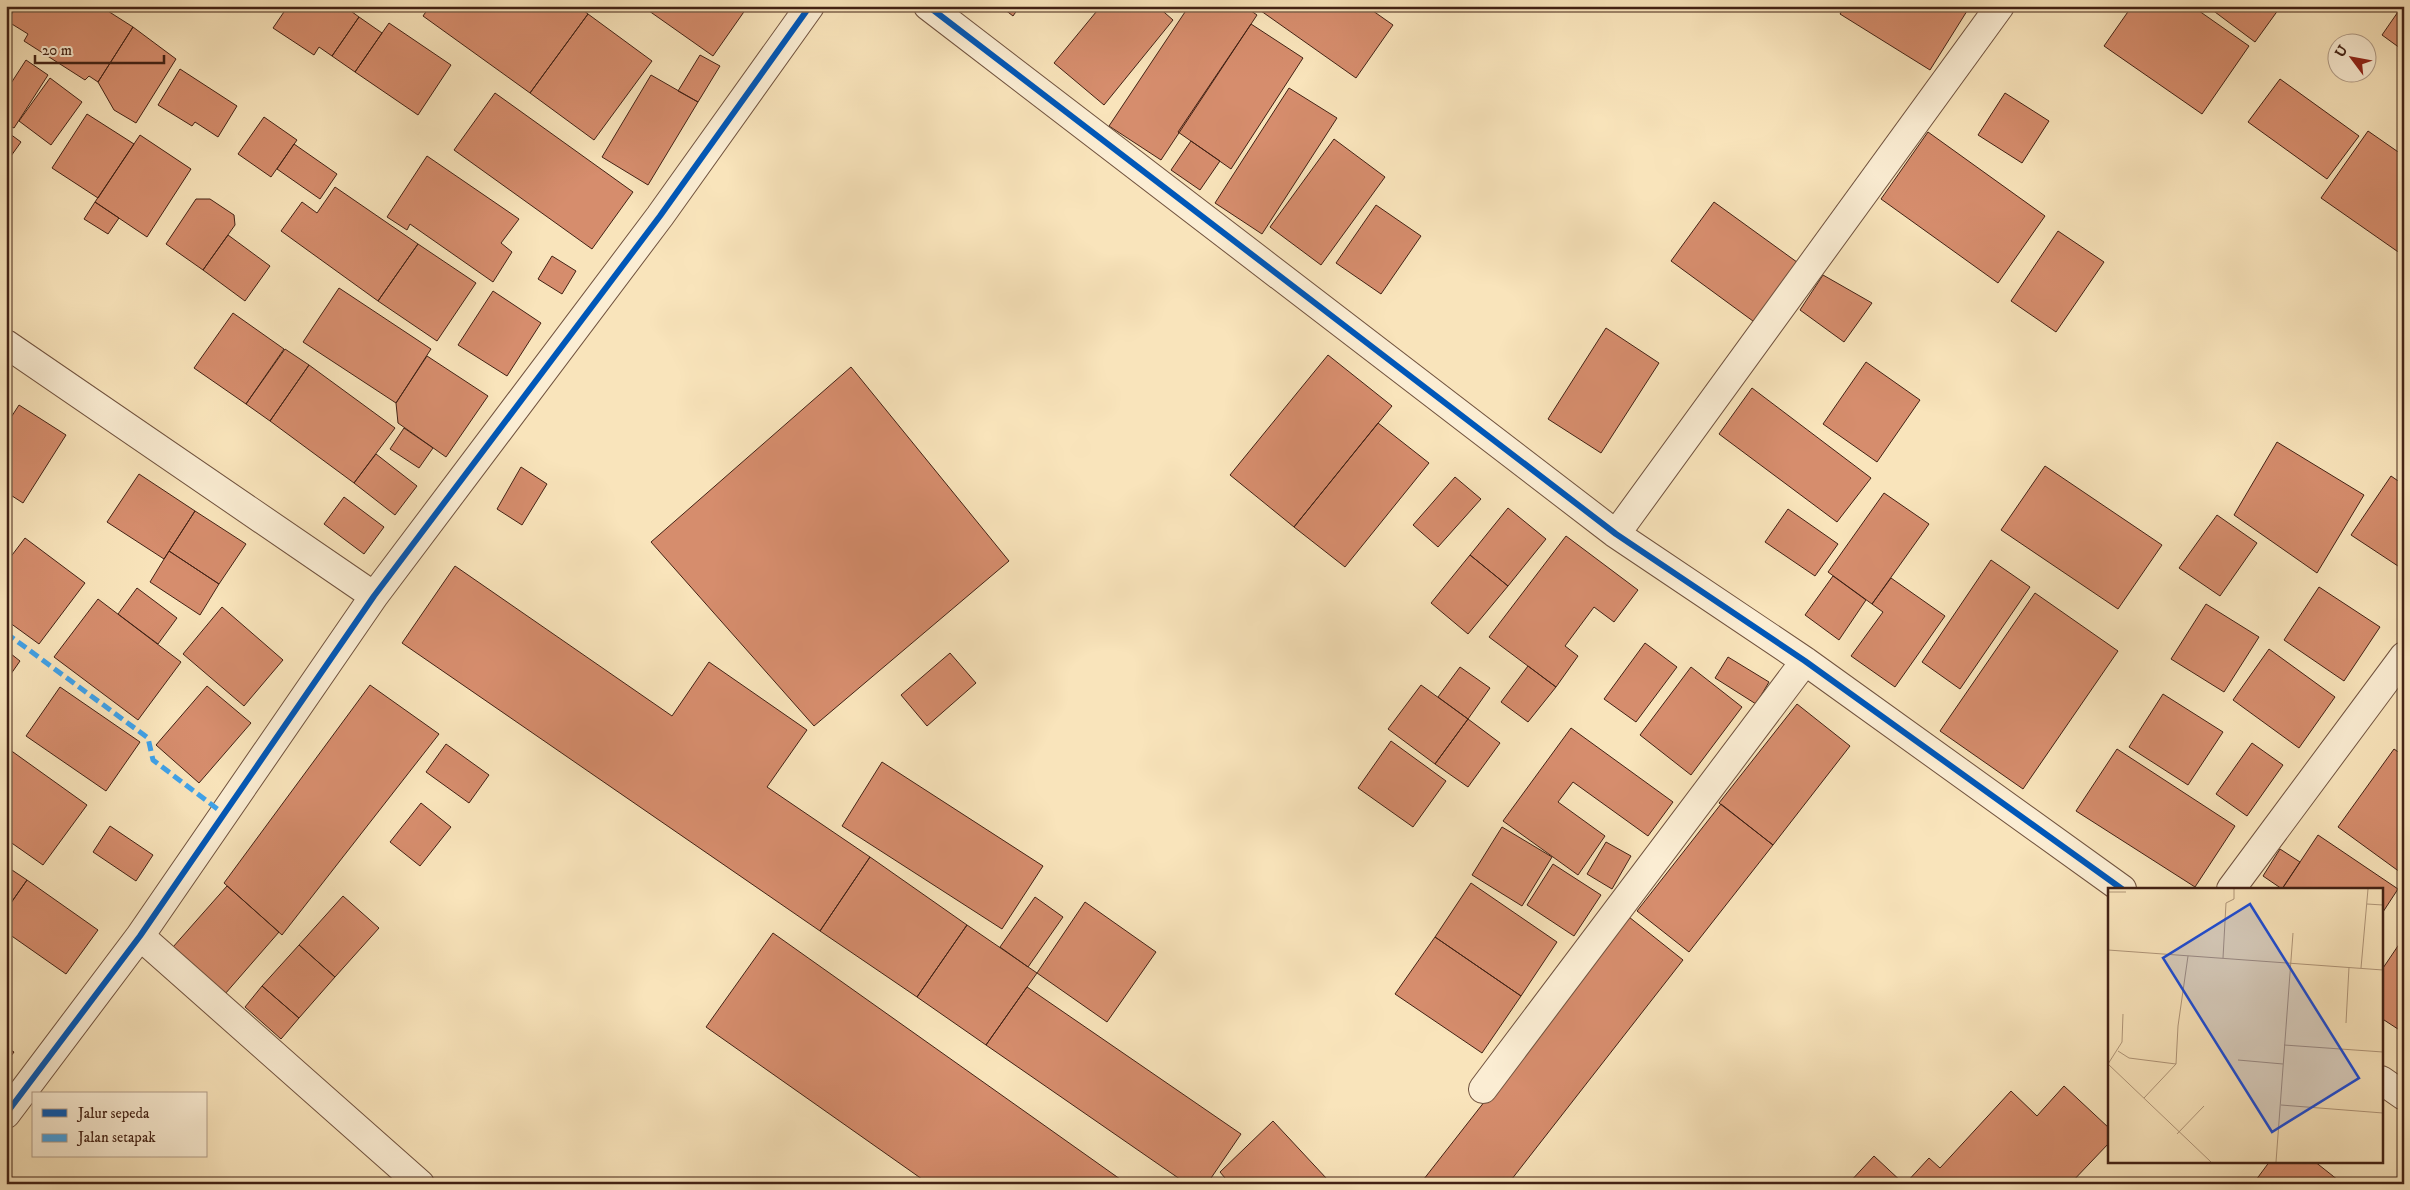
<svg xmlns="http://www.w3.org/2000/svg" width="2410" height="1190" font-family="'IM FELL DW Pica',serif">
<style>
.building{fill:#d68d6d;stroke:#432215}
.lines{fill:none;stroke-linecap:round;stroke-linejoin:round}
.minor-casing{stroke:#70523e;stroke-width:30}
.minor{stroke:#fbedd3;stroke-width:28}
.quiet{stroke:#3fa2ea;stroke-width:5;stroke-dasharray:10 5;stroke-linecap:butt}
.cycleway-casing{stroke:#fbedd3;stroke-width:9}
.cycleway{stroke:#0057b8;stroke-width:6}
.inset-road{fill:none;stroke:#b09679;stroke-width:1}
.view{fill:#1d4ed8;fill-opacity:0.15;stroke:#1d4ed8;stroke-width:2.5}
.inset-edge{fill:none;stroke:#432215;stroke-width:2.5}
</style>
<rect width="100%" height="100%" fill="#f9e4bb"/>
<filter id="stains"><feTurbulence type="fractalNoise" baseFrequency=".004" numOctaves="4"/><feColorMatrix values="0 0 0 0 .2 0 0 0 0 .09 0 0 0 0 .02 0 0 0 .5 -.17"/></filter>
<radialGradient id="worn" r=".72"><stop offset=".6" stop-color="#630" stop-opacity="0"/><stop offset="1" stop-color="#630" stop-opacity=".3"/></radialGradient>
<!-- building -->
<path class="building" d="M 17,6 L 100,6 L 133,27 L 98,82 L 89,76 L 85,80 L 24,41 L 28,34 L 7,21 Z
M 288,6 L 344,6 L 359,17 L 332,56 L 319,47 L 314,55 L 273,28 Z
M 430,6 L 578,6 L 588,14 L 530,93 L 423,16 Z
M 642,6 L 748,6 L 713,56 Z
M 1000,6 L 1020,6 L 1013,16 Z
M 1101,6 L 1157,6 L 1173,20 L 1104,105 L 1054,63 Z
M 1189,6 L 1244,6 L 1257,15 L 1161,160 L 1109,126 Z
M 1254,6 L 1366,6 L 1393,25 L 1356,78 Z
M 1845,6 L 1960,6 L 1967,11 L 1930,70 L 1840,14 Z
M 2132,6 L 2192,6 L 2249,46 L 2202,114 L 2104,46 Z
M 2207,6 L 2281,6 L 2255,42 Z
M 2402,6 L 2404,6 L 2404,51 L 2382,35 Z
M 588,14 L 652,61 L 594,140 L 530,93 Z
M 359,17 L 382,33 L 355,72 L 332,56 Z
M 389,23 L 451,65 L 418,115 L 355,72 Z
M 1251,24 L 1303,58 L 1231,169 L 1178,132 Z
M 133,27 L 176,59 L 136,123 L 114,110 L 98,82 Z
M 700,55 L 720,66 L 698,102 L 678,91 Z
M 26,60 L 48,75 L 14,128 L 6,124 L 6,91 Z
M 180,69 L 237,106 L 218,137 L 195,122 L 192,126 L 158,105 Z
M 651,75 L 698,102 L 648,185 L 602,157 Z
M 50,78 L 82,102 L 51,145 L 19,121 Z
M 2280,79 L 2359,136 L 2327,179 L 2248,122 Z
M 1289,88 L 1337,118 L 1262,234 L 1215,203 Z
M 495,93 L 633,192 L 592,249 L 454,150 Z
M 2005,93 L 2049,121 L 2022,163 L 1978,135 Z
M 87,114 L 134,144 L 98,198 L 52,168 Z
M 264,117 L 297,140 L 271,177 L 238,154 Z
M 6,131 L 21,142 L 6,163 Z
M 2368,131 L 2404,156 L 2404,256 L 2321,198 Z
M 1928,132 L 2045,216 L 1998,283 L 1881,199 Z
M 140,135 L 191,169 L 147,237 L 95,202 Z
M 1334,139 L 1385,177 L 1321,265 L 1270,227 Z
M 1191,141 L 1220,161 L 1200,190 L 1171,170 Z
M 294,144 L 337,174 L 320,199 L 277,169 Z
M 427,156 L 519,219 L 501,243 L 512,252 L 493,282 L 410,224 L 407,230 L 387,217 Z
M 335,187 L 418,244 L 378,301 L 281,231 L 302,202 L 317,213 Z
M 196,199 L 210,199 L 234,215 L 235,225 L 203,270 L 166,244 Z
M 95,202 L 119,218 L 108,234 L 84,219 Z
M 1714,202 L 1801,265 L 1757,324 L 1671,261 Z
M 1376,205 L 1421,236 L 1381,294 L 1336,263 Z
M 2058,231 L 2104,262 L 2056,332 L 2011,301 Z
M 228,235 L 270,266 L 245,301 L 203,270 Z
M 418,244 L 476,283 L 437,341 L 378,301 Z
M 552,256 L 576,271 L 562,294 L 538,279 Z
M 1823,275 L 1872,303 L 1844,342 L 1800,310 Z
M 339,288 L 431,349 L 396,403 L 303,342 Z
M 493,291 L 541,323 L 507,376 L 458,345 Z
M 233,313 L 284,349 L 246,404 L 194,368 Z
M 1606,328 L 1659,363 L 1601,453 L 1548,419 Z
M 285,349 L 309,365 L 270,421 L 246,404 Z
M 1328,355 L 1392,406 L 1294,527 L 1230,475 Z
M 427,356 L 488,396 L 446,457 L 398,423 L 396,403 Z
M 1866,362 L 1920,400 L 1877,462 L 1823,424 Z
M 309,365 L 395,428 L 354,483 L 270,421 Z
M 851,367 L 1009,561 L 814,726 L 651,542 Z
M 1752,388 L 1871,478 L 1837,522 L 1719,434 Z
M 19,405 L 66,435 L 23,503 L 6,492 L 6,425 Z
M 1378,423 L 1429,463 L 1345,567 L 1294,527 Z
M 404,428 L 433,448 L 419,468 L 390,449 Z
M 2277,442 L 2364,495 L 2317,573 L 2234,515 Z
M 376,454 L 417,486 L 395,515 L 354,483 Z
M 2045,466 L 2162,545 L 2118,609 L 2001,530 Z
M 521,467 L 547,484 L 522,525 L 497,509 Z
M 139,474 L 195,511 L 164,559 L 107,522 Z
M 2391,476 L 2404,485 L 2404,570 L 2351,535 Z
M 1455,477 L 1481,499 L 1438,547 L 1413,525 Z
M 1884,493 L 1929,524 L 1872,604 L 1828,572 Z
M 344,497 L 384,527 L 364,554 L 324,524 Z
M 1508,508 L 1546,539 L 1508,586 L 1470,555 Z
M 1788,509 L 1838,544 L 1815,576 L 1765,542 Z
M 195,511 L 246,544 L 219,584 L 169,551 Z
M 2217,515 L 2257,543 L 2220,596 L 2179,568 Z
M 1566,536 L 1638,590 L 1614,622 L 1594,607 L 1565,646 L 1578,656 L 1556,687 L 1489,637 Z
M 25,538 L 85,583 L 39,644 L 6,620 L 6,563 Z
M 169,551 L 219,584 L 200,615 L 150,582 Z
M 1470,555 L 1508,586 L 1468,634 L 1431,603 Z
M 1991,560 L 2030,587 L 1960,689 L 1922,662 Z
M 455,566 L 672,716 L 709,662 L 807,730 L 767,787 L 870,857 L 820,931 L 402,643 Z
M 1833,576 L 1866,600 L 1839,640 L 1805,615 Z
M 1891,578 L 1945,616 L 1895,687 L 1851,656 L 1883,612 L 1872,604 Z
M 2319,587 L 2380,627 L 2344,681 L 2284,640 Z
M 137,588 L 177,618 L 158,644 L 118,614 Z
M 2035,593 L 2118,651 L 2023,789 L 1940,731 Z
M 98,599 L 181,662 L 138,720 L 54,657 Z
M 2206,604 L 2259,637 L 2224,692 L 2171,659 Z
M 222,607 L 283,660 L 244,706 L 183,654 Z
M 1645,643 L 1677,667 L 1636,722 L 1604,699 Z
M 2269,649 L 2335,697 L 2299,748 L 2233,700 Z
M 6,650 L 20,661 L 6,681 Z
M 950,653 L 976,683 L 927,726 L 901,695 Z
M 1728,657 L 1769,682 L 1756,704 L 1715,678 Z
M 1528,666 L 1556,687 L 1528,722 L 1501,702 Z
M 1460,667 L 1490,688 L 1468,719 L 1438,697 Z
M 1691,667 L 1742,707 L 1691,775 L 1640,735 Z
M 370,685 L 439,734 L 282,935 L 224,883 Z
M 1421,685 L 1468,719 L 1435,764 L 1388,729 Z
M 207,686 L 251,723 L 199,783 L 156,745 Z
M 60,687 L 140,742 L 106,791 L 26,736 Z
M 2163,694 L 2223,732 L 2188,785 L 2129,747 Z
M 1797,704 L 1850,746 L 1773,845 L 1719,803 Z
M 1468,719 L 1500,743 L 1468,787 L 1435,764 Z
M 1571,728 L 1673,802 L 1648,836 L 1573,782 L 1558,802 L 1605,836 L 1578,875 L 1503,821 Z
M 1391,741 L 1446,781 L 1413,827 L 1358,788 Z
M 2252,743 L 2283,765 L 2247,816 L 2216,794 Z
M 446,744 L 489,775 L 469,803 L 426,772 Z
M 6,747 L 87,805 L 43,865 L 6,839 Z
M 2117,749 L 2235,826 L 2195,887 L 2076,811 Z
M 2394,749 L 2404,756 L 2404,875 L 2338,827 Z
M 882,762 L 1043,866 L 1002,929 L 842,826 Z
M 421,803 L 451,827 L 420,866 L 390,842 Z
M 1721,804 L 1773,845 L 1689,952 L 1637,911 Z
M 110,826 L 153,855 L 136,881 L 93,852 Z
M 1502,827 L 1552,857 L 1522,906 L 1472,875 Z
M 2318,835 L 2398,889 L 2381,915 L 2381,889 L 2282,889 Z
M 1606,842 L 1631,856 L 1612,889 L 1587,874 Z
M 2280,849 L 2300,862 L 2282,889 L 2263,876 Z
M 870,857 L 967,925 L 917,997 L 820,931 Z
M 1553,864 L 1601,895 L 1574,936 L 1527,905 Z
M 6,866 L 27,880 L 6,910 Z
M 27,880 L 98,930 L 66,974 L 6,932 L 6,910 Z
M 1471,883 L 1557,942 L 1521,996 L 1435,937 Z
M 227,886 L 279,932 L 225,994 L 173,947 Z
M 343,896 L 379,928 L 335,977 L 299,945 Z
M 1035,897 L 1063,917 L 1028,967 L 1000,947 Z
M 1085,902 L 1156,952 L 1107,1022 L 1037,973 Z
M 1629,917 L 1683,960 L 1508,1184 L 1420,1184 Z
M 967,925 L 1037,973 L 986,1045 L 917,997 Z
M 773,933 L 1127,1184 L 929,1184 L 706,1027 Z
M 1435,937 L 1521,996 L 1482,1053 L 1395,994 Z
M 2404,937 L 2404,1033 L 2381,1018 L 2381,971 Z
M 299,945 L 335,977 L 299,1018 L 262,986 Z
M 262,986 L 299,1018 L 281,1039 L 245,1007 Z
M 1027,987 L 1241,1134 L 1207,1184 L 1187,1184 L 986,1045 Z
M 6,1047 L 14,1052 L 6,1063 Z
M 2064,1086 L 2109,1128 L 2109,1143 L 2070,1184 L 1905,1184 L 1929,1158 L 1940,1168 L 2011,1091 L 2037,1116 Z
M 1273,1121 L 1327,1179 L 1332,1184 L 1230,1184 L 1220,1172 Z
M 1874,1156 L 1904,1184 L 1848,1184 Z
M 2270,1161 L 2314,1161 L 2343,1184 L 2253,1184 Z"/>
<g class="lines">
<defs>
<path id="minor" d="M 928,6 L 1616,534 L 1805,661 L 2122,889
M 6,344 L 374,596
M 1616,534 L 2000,6
M 2231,889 L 2404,656
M 140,936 L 420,1184
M 2381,1080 L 2404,1096
M 1483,1089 L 1805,661
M 6,1114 L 140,936 L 374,596 L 660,216 L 810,6"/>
</defs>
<!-- minor casing -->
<use href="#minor" class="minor-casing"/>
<!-- minor -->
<use href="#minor" class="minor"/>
<!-- quiet -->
<path class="quiet" d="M 6,633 L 148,738 L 153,760 L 224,814"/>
<defs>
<path id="cycleway" d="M 928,6 L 1616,534 L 1805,661 L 2122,889
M 6,1114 L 140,936 L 374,596 L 660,216 L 810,6"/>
</defs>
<!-- cycleway casing -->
<use href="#cycleway" class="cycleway-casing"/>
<!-- cycleway -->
<use href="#cycleway" class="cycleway"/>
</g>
<!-- overview -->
<g transform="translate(2108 888)">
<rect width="275" height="275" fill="#f9e4bb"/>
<path class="inset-road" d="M 0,4 L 18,4M 259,16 L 275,17M 0,62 L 275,82M 115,70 L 118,15 L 126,11 L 126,1M 253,80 L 260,1M 238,135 L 241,79M 176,157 L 275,164M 10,163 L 21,170 L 68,176M 130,172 L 175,176M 0,176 L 14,154 L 15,126M 0,176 L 103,274M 36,210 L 68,176 L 70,138 L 80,68M 173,217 L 275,225M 69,246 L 96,218M 168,274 L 185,45"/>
<path class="view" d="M 142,16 L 251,190 L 164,244 L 55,70 Z"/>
<rect width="275" height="275" class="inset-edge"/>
</g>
<!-- margin -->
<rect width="2410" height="1190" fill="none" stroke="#f9e4bb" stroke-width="25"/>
<rect x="8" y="8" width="2395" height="1175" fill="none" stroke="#432215" stroke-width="2.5"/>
<rect x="12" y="12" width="2385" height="1165" fill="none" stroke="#432215"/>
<!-- legend -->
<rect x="32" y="1092" width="175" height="65" fill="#fbedd3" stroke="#b19c87"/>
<rect x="42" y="1109" width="25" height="8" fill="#0057b8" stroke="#b19c87"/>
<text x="78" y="1118" font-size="15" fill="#432215">Jalur sepeda</text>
<rect x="42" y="1134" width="25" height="8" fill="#3fa2ea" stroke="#b19c87"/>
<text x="78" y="1142" font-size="15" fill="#432215">Jalan setapak</text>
<!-- north arrow -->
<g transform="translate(2352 58) rotate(302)"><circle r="24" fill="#fbedd3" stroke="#b19c87"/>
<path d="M0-4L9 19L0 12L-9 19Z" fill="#8f2418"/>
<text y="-8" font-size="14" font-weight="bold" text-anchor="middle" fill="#432215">U</text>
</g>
<!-- scale -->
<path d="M35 55v8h129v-8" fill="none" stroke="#432215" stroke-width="2.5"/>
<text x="42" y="55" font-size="15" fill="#432215" stroke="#fbedd3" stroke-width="4" paint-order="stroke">20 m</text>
<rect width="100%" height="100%" filter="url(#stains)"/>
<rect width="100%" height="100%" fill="url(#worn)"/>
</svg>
